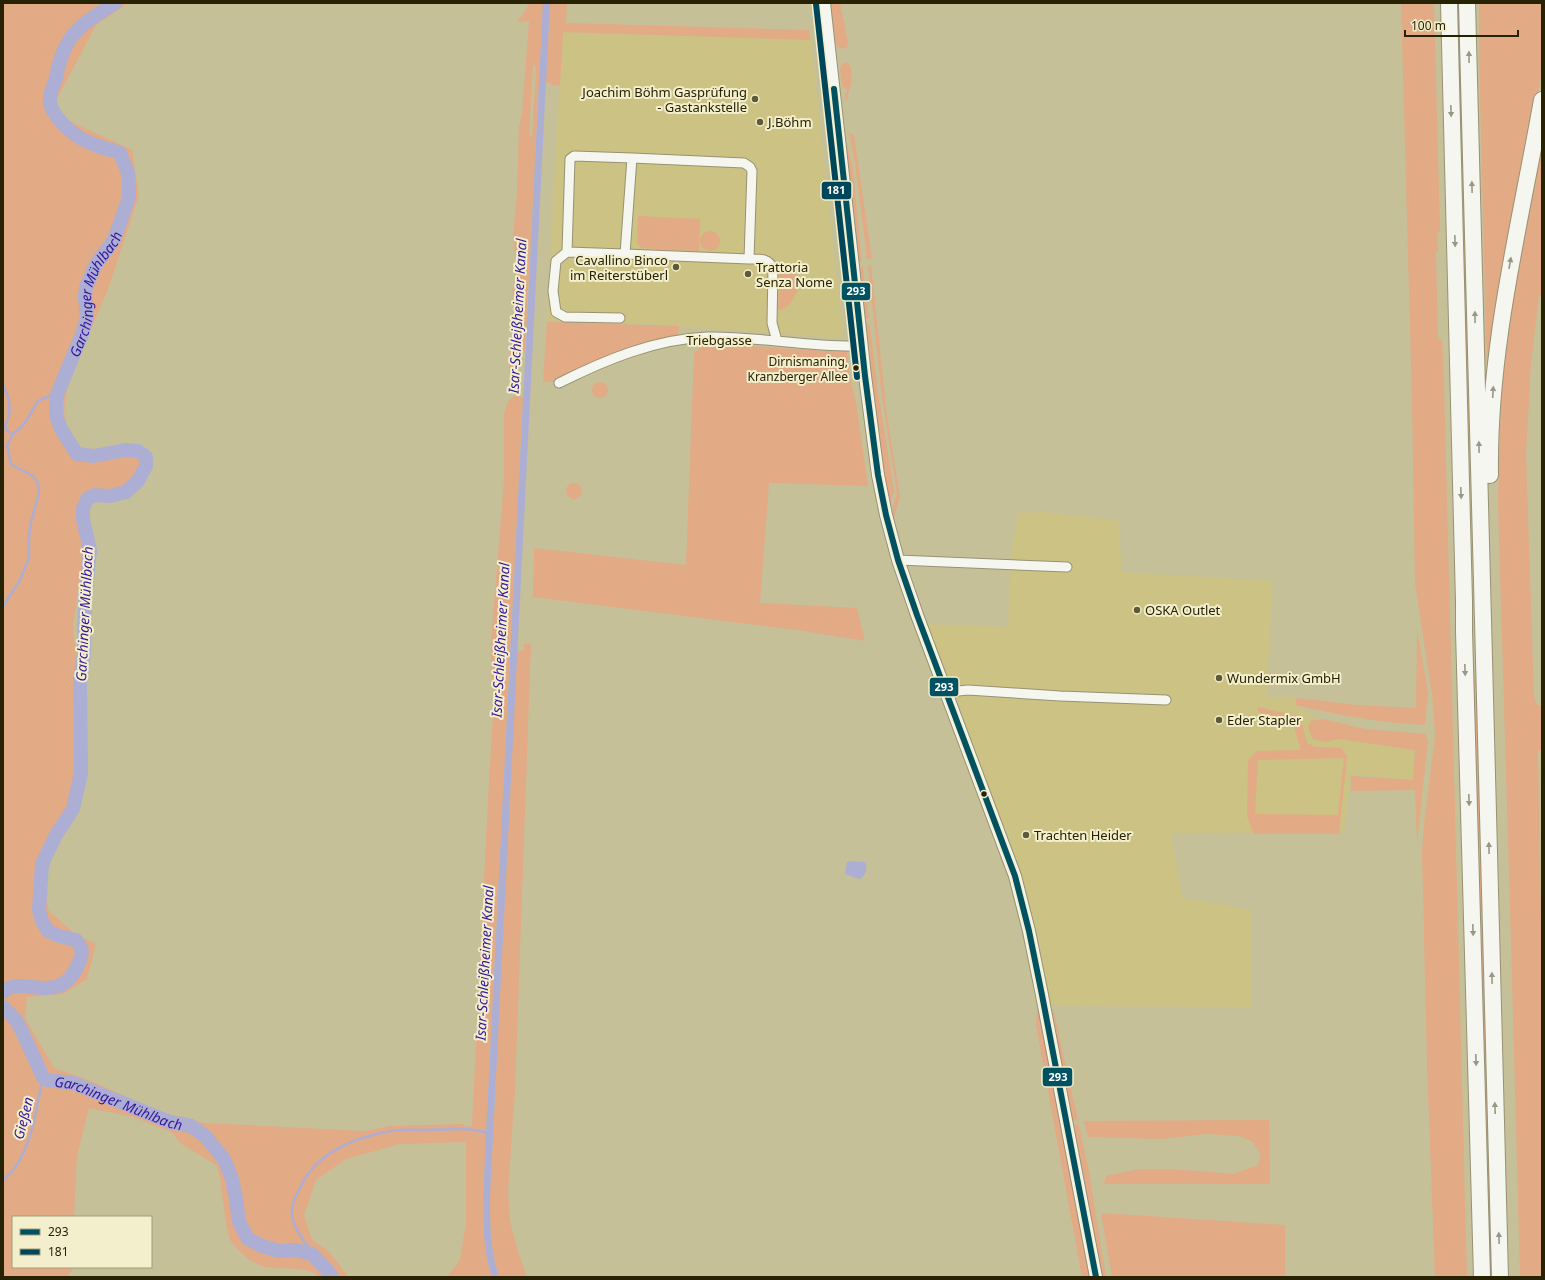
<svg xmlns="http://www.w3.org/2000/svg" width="1545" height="1280" font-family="'Noto Sans',sans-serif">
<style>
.built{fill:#ccc284}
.green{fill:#e2aa85;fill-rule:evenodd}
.water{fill:#acaed3}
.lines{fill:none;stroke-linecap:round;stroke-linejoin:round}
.stream{stroke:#acaed3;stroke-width:2.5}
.river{stroke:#acaed3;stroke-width:14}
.street-casing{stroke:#979273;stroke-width:11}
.secondary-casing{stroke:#979273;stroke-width:14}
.highway-casing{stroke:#979273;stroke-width:18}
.street{stroke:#f6f6f0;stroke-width:9}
.secondary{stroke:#f6f6f0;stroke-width:12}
.highway{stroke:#f6f6f0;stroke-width:16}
.bus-1-casing{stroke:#f3eecb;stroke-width:9}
.bus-2-casing{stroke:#f3eecb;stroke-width:9}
.bus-1{stroke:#005262;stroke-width:6}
.bus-2{stroke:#00465a;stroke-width:6}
.oneway{fill:#999786}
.poi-dot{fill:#5f5938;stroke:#f3eecb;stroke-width:1.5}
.bus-dot{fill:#272204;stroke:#f3eecb;stroke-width:1.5}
.labels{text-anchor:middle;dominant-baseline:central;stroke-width:4;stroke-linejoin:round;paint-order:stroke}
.bus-label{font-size:12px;fill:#272204;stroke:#f3eecb;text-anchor:end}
.poi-label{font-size:13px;fill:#272204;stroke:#f3eecb;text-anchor:start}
.street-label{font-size:13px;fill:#272204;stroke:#f3eecb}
.water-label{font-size:14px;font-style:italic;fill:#33149c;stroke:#f3eecb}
.line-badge{stroke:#f3eecb;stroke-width:1.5}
.badge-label{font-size:11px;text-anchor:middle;font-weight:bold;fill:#fff}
</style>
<rect width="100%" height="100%" fill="#c6c099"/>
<!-- built -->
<path class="built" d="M 562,32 L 811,40 L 843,338 L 649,324 L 547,322 Z
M 1042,512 L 1118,520 L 1122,572 L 1272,581 L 1267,697 L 1296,698 L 1296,705 L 1318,719 L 1311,721 L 1326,742 L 1339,739 L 1415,750 L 1413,780 L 1351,774 L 1344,832 L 1171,833 L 1182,898 L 1252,910 L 1252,1007 L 1057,1006 L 1038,998 L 998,814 L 927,624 L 1008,627 L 1011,560 L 1018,513 Z"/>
<!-- green -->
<path class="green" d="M 3,3 L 129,3 L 96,25 L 50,112 L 132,150 L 139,195 L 110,284 L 69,383 L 66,395 L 64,410 L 66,422 L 65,435 L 69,449 L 77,458 L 129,454 L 138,456 C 140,460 142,463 141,467 C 141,475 126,490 118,492 C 109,494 97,491 87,493 L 78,505 L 84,551 L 73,627 L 84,739 L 74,809 L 43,861 L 48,910 L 76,935 L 96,944 L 87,979 L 63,994 L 27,997 L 25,1018 L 54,1068 L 96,1083 L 167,1115 L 178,1117 L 180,1116 L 203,1123 L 365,1131 L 390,1126 L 464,1124 L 465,1127 L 472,1126 L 488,800 L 493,713 L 494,692 L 491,672 L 491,642 L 504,480 L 504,415 L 507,403 L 511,398 L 516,396 L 523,397 L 485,1154 C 484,1195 479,1237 492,1277 L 447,1277 L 460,1260 L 466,1222 L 466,1142 L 400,1144 L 346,1159 L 316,1180 L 304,1215 L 312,1240 L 329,1252 L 349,1277 L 338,1277 L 307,1243 L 302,1247 L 308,1258 L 327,1277 L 320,1277 L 310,1271 L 298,1269 L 264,1267 L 249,1260 L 238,1250 L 230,1240 L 226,1224 L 220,1177 L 216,1165 L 180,1143 L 173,1133 L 133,1117 L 89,1108 L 77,1156 L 74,1217 L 13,1217 L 13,1267 L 72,1267 L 72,1270 L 67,1277 L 3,1277 Z
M 529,3 L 543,3 L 525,351 L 519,351 L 517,390 L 511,384 C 502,353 525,321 512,290 L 517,289 L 517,264 L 513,235 L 517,194 L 519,127 L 522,114 L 529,21 L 516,22 L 524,13 ZM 533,63 L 536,68 L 532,137 L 529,136 Z
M 550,3 L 567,3 L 566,23 L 809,30 L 811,40 L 563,32 L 560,86 L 553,85 L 546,82 Z
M 830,3 L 840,3 L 848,42 L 848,46 L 844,49 L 838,47 L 834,40 Z
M 1401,3 L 1434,3 L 1440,232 L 1437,232 L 1438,252 L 1436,252 L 1438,339 L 1442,339 L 1444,384 L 1467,1277 L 1435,1277 L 1427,1064 L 1422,850 L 1424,825 L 1435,736 L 1433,701 L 1415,584 L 1412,399 Z
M 1479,3 L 1542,3 L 1542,67 L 1538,96 L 1487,376 L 1479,55 Z
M 847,62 C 857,71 848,92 846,103 L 845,93 L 847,92 L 847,89 L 842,87 L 840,68 L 842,64 Z
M 831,108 L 854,320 L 851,320 L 832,151 Z
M 849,133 L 854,135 L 872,259 L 867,259 L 855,163 Z
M 847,143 L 852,164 L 862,262 L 859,262 L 858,260 L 846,154 Z
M 1542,143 L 1542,296 L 1539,296 L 1531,363 L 1526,456 L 1534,696 L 1537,705 L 1542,706 L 1542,750 L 1538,751 L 1542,982 L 1542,1277 L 1520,1277 L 1511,942 L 1498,504 C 1499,450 1500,397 1506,343 C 1514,276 1529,209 1542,143 Z
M 1460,184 L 1465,184 L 1472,451 L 1467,451 Z
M 638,216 L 700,219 L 699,251 L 641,248 L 637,243 Z
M700 241a10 10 0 1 1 20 0a10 10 0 1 1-20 0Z
M 868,265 L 871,265 L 887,417 L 900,496 L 893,523 L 893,507 L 897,493 L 881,389 Z
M 863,266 L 869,319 L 865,318 L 864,316 L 859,272 L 860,268 Z
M 782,267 C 810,267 798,308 778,310 L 780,269 Z
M 547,322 L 679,326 L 678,337 L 591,364 L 554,382 L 543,382 Z
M 865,322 L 868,323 L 870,326 L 878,391 L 894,492 L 890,505 L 884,477 L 871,383 L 870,350 Z
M 728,345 L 847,352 L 850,378 L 856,402 L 868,486 L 769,483 L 760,603 L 857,608 L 865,641 L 797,630 L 533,597 L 534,548 L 686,565 L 694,353 L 703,346 Z
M592 390a8 8 0 1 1 16 0a8 8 0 1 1-16 0Z
M566 491a8 8 0 1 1 16 0a8 8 0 1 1-16 0Z
M 1417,630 L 1428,692 L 1425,725 C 1381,723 1339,715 1296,705 L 1296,698 L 1357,705 L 1416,708 Z
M 531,643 L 515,1091 L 508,1192 L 510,1220 L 517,1249 L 527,1277 L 499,1277 C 490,1250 490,1224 490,1196 L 517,651 L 524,651 L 524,644 Z
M 1472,678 L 1478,678 L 1494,1277 L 1489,1277 Z
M 1258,707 L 1297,716 L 1301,720 L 1307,743 L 1315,747 L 1341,748 L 1347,756 L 1339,834 L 1254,834 L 1247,816 L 1248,761 L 1257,751 L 1301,750 L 1292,720 L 1258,712 ZM 1344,758 L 1338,815 L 1255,814 L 1258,760 Z
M 1323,719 L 1365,729 L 1425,734 L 1428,740 L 1417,842 L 1415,790 L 1351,791 L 1351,776 L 1413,780 L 1415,750 L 1339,739 L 1326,742 L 1313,739 L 1308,727 L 1311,721 Z
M 1037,1012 L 1038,1012 L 1043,1023 L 1091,1277 L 1082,1277 L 1036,1025 Z
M 1054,1012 L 1078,1120 L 1076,1121 L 1071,1119 L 1051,1013 Z
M 1269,1120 L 1270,1184 L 1104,1184 L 1106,1176 L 1139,1169 L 1172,1169 L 1233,1174 L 1258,1165 L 1261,1155 L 1252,1141 L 1239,1136 L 1206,1134 L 1163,1139 L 1088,1137 L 1084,1121 Z
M 1076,1124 L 1079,1126 L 1089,1172 L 1106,1277 L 1100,1277 L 1073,1127 Z
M 1101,1213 L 1285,1225 L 1285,1277 L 1112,1277 Z"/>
<!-- water -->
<path class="water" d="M 543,3 L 550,3 L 490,1196 C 490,1224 490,1250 499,1277 L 492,1277 C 479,1237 484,1195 485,1154 Z
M 849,861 L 865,862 C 868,869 866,876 859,879 L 845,874 L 847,862 Z
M 307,1243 L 338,1277 L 327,1277 L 308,1258 L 300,1254 L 300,1247 Z"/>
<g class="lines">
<!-- stream -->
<path class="stream" d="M 3,386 C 9,395 13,415 5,424 L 6,430 L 13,434
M 3,606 L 19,582 L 29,558 L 29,535 L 31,522 L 39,493 L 38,483 L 33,476 L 16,467 L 11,464 L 7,445 L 13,434 L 25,423 L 38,401 L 49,396 L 56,397
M 3,1180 C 31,1159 36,1109 43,1077
M 307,1246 C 301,1236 293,1226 292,1214 C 291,1205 296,1195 300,1188 C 315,1153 355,1137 391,1131 C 404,1129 418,1130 430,1130 C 450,1129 468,1127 488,1133"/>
<!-- river -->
<g class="river">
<path id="s1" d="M 3,992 C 21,973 58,1009 78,965 C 83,954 84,950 76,940 L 59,936 L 48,931 L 42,921 L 39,910 L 42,864 L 56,835 L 73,809 L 81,773 L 80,680 L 84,654 L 85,599 L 90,550 L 83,519 L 83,509 L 87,499 L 95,495 L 110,496 L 126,492 L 138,481 L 146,466 L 146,457 L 138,451 L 125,450 L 94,456 L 77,454 L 61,429 L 56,415 L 56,397 L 83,332 L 87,317 L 85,297 L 86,287 L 96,264 L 114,240 L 129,197 L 128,173 L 120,153 C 109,149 97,147 86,141 C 73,135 49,115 50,99 C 50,92 54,85 56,78 C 64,34 79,26 115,3"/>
<path id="s2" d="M 3,1007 L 16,1020 L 21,1029 L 43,1077 L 47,1080 L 73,1083 L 170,1122 L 191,1126 L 205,1136 L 224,1159 L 232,1179 L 236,1199 L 239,1222 L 248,1239 L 262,1246 L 279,1251 L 296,1250 L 312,1254 L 328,1271 L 332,1277"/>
</g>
<defs>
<path id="street" d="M 567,252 L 570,159 L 574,156 L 632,158
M 749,259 L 625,254 L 632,158 L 744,163 L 750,167 L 752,171 L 749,259 C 760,259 768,258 773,268 L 772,323 L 777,341
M 620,318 L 565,317 L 556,312 L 553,291 L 556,261 L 567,252 L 625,254
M 559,383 C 605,360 655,339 707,337 C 759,336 810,348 862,346
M 898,560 L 1067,567
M 948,695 L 958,691 L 968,690 L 1060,696 L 1166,700"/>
<path id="secondary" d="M 824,3 L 865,376 L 878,475 L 886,515 L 898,560 L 917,615 L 1015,876 L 1029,931 L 1042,995 L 1096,1277"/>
<path id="highway" d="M 1449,3 L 1464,602 L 1464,631 L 1482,1277
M 1467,3 L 1500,1277
M 1490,475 C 1488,348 1520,225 1542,100"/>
</defs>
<!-- street casing -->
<use href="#street" class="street-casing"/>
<!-- secondary casing -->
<use href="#secondary" class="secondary-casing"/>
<!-- highway casing -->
<use href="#highway" class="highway-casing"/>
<!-- street -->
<use href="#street" class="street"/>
<!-- secondary -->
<use href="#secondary" class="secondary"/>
<!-- highway -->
<use href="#highway" class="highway"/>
<defs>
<path id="bus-1" d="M 834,89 L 865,376 L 878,475 L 886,515 L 898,560 L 917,615 L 1015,876 L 1029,931 L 1042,995 L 1096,1277"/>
<path id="bus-2" d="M 816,4 L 857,377"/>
</defs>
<!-- bus-1 casing -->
<use href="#bus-1" class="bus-1-casing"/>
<!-- bus-2 casing -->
<use href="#bus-2" class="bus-2-casing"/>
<!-- bus-1 -->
<use href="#bus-1" class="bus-1"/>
<!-- bus-2 -->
<use href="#bus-2" class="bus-2"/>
</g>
<!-- one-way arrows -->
<defs><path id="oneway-solid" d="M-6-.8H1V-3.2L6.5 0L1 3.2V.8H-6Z"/></defs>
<g class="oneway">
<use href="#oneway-solid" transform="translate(1469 57) rotate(-91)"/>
<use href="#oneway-solid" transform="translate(1451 111) rotate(88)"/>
<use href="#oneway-solid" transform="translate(1472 187) rotate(-91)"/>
<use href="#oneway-solid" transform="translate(1455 241) rotate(88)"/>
<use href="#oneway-solid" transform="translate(1510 263) rotate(-80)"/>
<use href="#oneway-solid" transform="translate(1475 317) rotate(-91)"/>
<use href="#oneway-solid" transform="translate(1493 392) rotate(-87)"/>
<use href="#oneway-solid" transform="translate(1479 447) rotate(-91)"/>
<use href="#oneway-solid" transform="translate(1461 493) rotate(88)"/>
<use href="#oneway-solid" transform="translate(1465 670) rotate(88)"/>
<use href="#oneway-solid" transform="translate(1469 800) rotate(88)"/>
<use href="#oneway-solid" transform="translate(1489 848) rotate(-91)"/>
<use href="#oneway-solid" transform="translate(1473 930) rotate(88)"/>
<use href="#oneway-solid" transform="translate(1492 978) rotate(-91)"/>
<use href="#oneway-solid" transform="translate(1476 1060) rotate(88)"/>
<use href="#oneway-solid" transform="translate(1495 1108) rotate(-92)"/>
<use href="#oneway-solid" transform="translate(1499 1238) rotate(-92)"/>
</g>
<!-- markers -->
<g class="poi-dot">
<circle cx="755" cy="99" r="4"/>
<circle cx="760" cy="122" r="4"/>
<circle cx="676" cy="267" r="4"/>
<circle cx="748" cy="274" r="4"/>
<circle cx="1137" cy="610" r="4"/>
<circle cx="1219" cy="678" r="4"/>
<circle cx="1219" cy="720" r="4"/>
<circle cx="1026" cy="835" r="4"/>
</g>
<g class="bus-dot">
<circle cx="856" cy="368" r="3.5"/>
<circle cx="984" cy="794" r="3.5"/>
</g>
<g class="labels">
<!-- bus labels -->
<g class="bus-label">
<text x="848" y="361">Dirnismaning,<tspan x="848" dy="15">Kranzberger Allee</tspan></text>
</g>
<!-- poi labels -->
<g class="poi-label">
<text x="747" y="92" text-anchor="end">Joachim Böhm Gasprüfung<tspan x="747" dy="15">- Gastankstelle</tspan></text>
<text x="768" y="122">J.Böhm</text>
<text x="668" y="260" text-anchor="end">Cavallino Binco<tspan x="668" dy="15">im Reiterstüberl</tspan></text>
<text x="756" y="267">Trattoria<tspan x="756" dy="15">Senza Nome</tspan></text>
<text x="1145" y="610">OSKA Outlet</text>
<text x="1227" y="678">Wundermix GmbH</text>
<text x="1227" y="720">Eder Stapler</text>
<text x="1034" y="835">Trachten Heider</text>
</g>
<!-- street labels -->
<g class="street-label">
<text x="719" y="340">Triebgasse</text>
</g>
<!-- water labels -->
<g class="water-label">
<text stroke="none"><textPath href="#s1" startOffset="918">Garchinger Mühlbach</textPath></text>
<text transform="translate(517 316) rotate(-87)">Isar-Schleißheimer Kanal</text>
<text transform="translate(84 614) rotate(-87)">Garchinger Mühlbach</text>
<text transform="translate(500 640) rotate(-87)">Isar-Schleißheimer Kanal</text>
<text transform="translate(484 963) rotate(-87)">Isar-Schleißheimer Kanal</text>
<text stroke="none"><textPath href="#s2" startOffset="162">Garchinger Mühlbach</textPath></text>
<text transform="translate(23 1118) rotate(-76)">Gießen</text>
</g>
</g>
<g class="line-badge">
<rect x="821" y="181" width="31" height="19" rx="4" fill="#00465a"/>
<rect x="841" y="282" width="30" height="19" rx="4" fill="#005262"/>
<rect x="929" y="677" width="30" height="20" rx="4" fill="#005262"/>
<rect x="1042" y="1067" width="31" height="20" rx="4" fill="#005262"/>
</g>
<g class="badge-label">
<text x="836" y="194">181</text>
<text x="856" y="295">293</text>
<text x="944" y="691">293</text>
<text x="1058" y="1081">293</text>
</g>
<!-- border -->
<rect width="1545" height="1280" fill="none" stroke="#272204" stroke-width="8"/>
<!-- legend -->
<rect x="12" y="1216" width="140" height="52" fill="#f3eecb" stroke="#a19c7b"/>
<rect x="20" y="1229" width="20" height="6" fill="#005262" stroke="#a19c7b"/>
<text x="48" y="1236" font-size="12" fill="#272204">293</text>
<rect x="20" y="1249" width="20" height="6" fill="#00465a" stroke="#a19c7b"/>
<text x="48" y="1256" font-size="12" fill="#272204">181</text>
<!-- scale -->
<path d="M1405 30v6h113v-6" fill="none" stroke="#272204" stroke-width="2"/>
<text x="1411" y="30" font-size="12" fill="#272204" stroke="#f3eecb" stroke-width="3" paint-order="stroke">100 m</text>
</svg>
